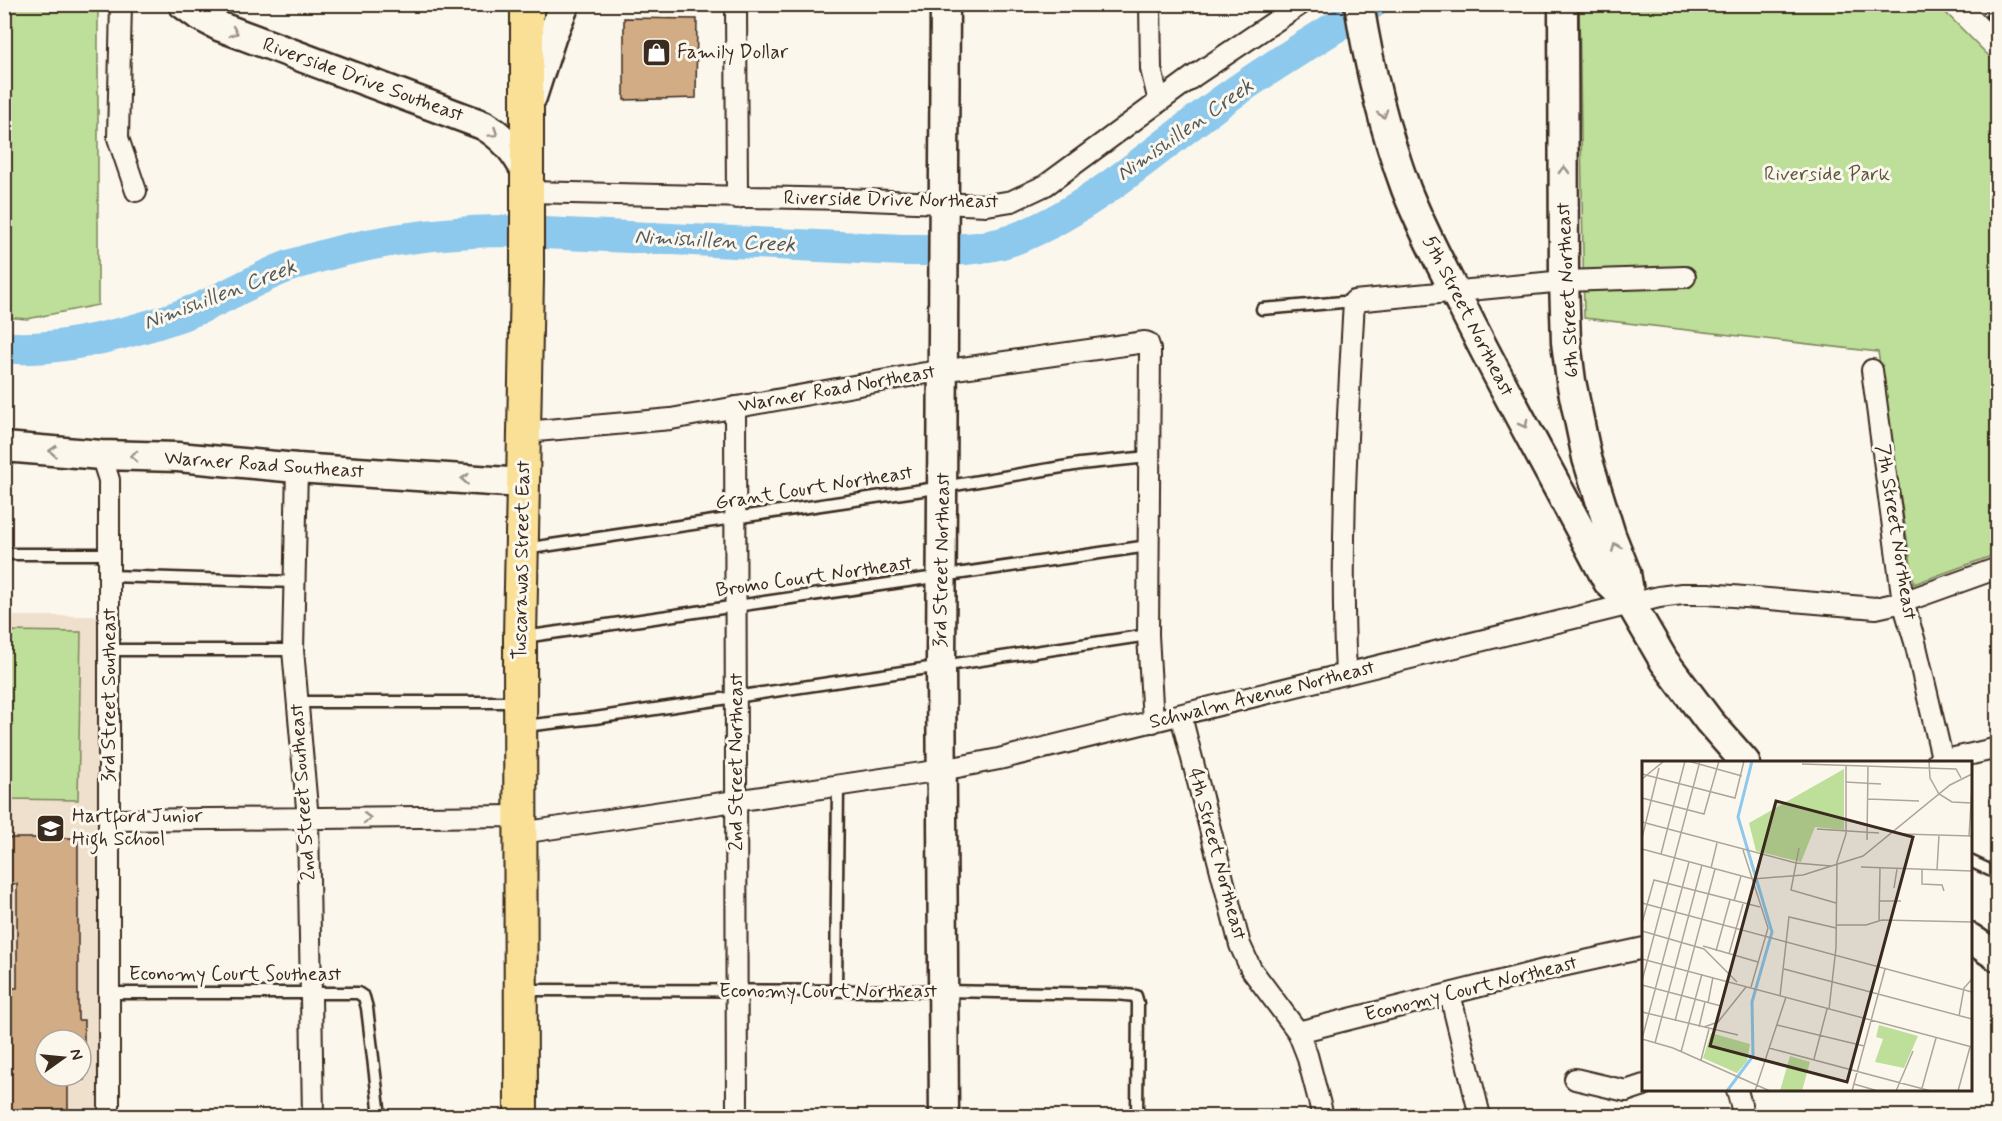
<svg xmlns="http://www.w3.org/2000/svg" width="2002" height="1121" font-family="Mynerve,sans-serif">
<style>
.built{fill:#efe0cd;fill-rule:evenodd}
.green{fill:#bddf99;stroke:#7c845c;stroke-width:1.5}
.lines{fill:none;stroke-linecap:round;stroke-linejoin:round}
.river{stroke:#8dc8ed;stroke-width:32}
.building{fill:#d2ac84;stroke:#3b2a1e;stroke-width:1.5;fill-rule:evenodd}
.lane-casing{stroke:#3b2a1e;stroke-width:15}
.street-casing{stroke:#3b2a1e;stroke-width:24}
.secondary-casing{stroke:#3b2a1e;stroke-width:33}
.primary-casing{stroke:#3b2a1e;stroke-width:36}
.lane{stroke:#fbf7ec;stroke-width:10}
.street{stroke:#fbf7ec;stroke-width:20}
.secondary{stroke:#fbf7ec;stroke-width:28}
.primary{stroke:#f9e096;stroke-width:32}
.rail-casing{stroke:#3b2a1e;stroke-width:7}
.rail{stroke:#fbf7ec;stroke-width:4.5;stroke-dasharray:14;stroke-linecap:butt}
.oneway{stroke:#9b9085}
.labels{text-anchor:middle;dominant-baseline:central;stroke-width:6;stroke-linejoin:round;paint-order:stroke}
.poi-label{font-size:20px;fill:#3b2a1e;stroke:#fbf7ec;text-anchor:start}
.street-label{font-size:20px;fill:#3b2a1e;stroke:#fbf7ec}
.park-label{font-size:20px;fill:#5c573d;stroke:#fbf7ec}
.water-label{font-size:21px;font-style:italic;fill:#54595c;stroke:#fbf7ec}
.inset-river{fill:none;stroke:#8dc8ed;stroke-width:3}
.inset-road{fill:none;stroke:#aea59a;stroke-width:1.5}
.view{fill:#3b2a1e;fill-opacity:0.15;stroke:#3b2a1e;stroke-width:3}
.inset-edge{fill:none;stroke:#3b2a1e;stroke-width:3}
</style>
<rect width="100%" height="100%" fill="#fbf7ec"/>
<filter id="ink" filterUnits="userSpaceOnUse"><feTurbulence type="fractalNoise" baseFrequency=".0167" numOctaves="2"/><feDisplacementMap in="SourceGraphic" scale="12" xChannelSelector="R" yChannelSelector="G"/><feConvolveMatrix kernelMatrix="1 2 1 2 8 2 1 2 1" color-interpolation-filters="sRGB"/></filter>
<g filter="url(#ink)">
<!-- built -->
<path class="built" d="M 4,616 L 98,616 L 99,1116 L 5,1116 ZM 45,1040 L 81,1040 L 81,1076 L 45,1076 Z"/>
<!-- green -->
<path class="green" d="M 5,4 L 98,5 L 98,305 L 27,319 L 5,317 Z
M 1579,5 L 1938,5 L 1997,64 L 1997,554 L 1914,584 L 1878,352 L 1584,318 Z
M 5,631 L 81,632 L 78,800 L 5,799 Z"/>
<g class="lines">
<!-- river -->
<path class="river" d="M 4,347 C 57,354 151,328 200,308 C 232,294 262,275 295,264 C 363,242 431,232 502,231 L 903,250 C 939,250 978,252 1012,240 C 1089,212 1159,146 1225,99 C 1272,65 1323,36 1371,4"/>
</g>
<!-- building -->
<path class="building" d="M 624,18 L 697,19 L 696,98 L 624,100 Z
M 4,838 L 78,838 L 78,1020 L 84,1020 L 84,1080 L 68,1080 L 68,1116 L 4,1116 L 4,988 L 17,988 L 17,884 L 4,884 ZM 45,1040 L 81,1040 L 81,1076 L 45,1076 Z"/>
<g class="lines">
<defs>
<path id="lane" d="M 1262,309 L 1354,301
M 524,549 L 943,487 L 1080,464 L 1148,457
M 4,554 L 109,554
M 110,576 L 295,582
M 524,637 L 1148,546
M 109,650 L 293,650
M 298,702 L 517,702
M 524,726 L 595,718 L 1148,635
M 1970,861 L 1998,874
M 524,990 L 944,991 L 1116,994 L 1136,996 L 1138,1003 L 1137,1116
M 836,991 L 838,786
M 108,993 L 358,993 L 364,997 L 367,1008 L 380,1116"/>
<path id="street" d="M 121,4 L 118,138 L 136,191
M 736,4 L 737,198
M 1150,4 L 1151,69 L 1159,102
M 527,192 L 844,199 L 987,205 L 1012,201 L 1046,185 L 1194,76 L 1301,4
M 1872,370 L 1903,602 L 1915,642 L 1943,762
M 735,407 L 737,1116
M 525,432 L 671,419 L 920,374 L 1145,342 L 1148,343 L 1150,349 L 1148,635 L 1153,722
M 101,455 L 109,480 L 109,1116
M 297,468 L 293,650 L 308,819 L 313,1116
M 1346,674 C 1340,549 1347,426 1354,301 L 1564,281 L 1685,277
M 1181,716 L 1240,945 L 1251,969 L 1298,1032 L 1307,1055 L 1323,1116
M 1937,762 L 1998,748
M 109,820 L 520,816
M 521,833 L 942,770 L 999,759 L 1659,597 L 1682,594 L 1708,594 L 1876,608 L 1903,602 L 1998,568
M 1450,994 L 1480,1116
M 1298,1032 L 1544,970 L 1644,948
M 1575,1079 L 1626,1091 L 1644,1085
M 1737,1090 L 1744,1116"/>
<path id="secondary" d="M 183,4 L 198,15 L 221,27 L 483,125 C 504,137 516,152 527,174
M 1359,4 C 1369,67 1384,129 1406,189 C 1422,230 1443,269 1463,308 C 1509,400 1560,490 1608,582 L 1631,604 L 1664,661 L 1709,721 L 1745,762
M 1563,4 L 1564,281 L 1566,342 L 1571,381 L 1587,458 L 1611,535 L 1626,573 L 1631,604
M 532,97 L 552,35 L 565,4
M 4,447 L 101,455 L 178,457 L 297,468 L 523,483
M 1970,938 L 1998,957
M 944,1116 L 941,665 L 945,4"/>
<path id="primary" d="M 521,1116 L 520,638 L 527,278 L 527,4"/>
</defs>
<!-- lane casing -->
<use href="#lane" class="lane-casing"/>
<!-- street casing -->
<use href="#street" class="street-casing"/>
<!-- secondary casing -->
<use href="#secondary" class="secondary-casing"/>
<!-- primary casing -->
<use href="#primary" class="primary-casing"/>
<!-- lane -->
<use href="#lane" class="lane"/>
<!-- street -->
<use href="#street" class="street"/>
<!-- secondary -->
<use href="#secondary" class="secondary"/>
<!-- primary -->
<use href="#primary" class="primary"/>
<defs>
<path id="rail" d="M 1976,4 L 1998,27
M 1988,4 L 1998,14"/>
</defs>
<!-- rail casing -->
<use href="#rail" class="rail-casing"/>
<!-- rail -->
<use href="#rail" class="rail"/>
</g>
<!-- one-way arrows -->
<defs><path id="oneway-chevron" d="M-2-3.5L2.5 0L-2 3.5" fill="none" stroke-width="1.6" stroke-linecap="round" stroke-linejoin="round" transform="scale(1.5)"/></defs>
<g class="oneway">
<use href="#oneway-chevron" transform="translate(234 32) rotate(20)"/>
<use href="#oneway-chevron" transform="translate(1383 114) rotate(73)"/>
<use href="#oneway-chevron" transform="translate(494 133) rotate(34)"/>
<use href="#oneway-chevron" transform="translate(1564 170) rotate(-90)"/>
<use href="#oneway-chevron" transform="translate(1524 424) rotate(62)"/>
<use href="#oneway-chevron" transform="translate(53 451) rotate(-176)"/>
<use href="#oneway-chevron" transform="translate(134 456) rotate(-178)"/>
<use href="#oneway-chevron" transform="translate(465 479) rotate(-176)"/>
<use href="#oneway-chevron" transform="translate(1616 547) rotate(-111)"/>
<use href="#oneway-chevron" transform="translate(367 818) rotate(-1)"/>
</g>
</g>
<!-- icons -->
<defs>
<symbol id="shop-square" viewBox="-11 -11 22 22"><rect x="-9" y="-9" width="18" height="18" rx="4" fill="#3b2a1e" stroke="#fbf7ec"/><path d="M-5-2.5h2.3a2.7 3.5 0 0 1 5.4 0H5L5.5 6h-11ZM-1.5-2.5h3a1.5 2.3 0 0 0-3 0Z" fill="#fff"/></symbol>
<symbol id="school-square" viewBox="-11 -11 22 22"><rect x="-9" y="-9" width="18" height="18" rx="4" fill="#3b2a1e" stroke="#fbf7ec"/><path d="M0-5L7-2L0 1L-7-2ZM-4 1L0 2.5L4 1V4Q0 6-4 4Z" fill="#fff"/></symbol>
</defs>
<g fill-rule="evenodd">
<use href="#shop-square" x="640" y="36" width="33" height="33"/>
<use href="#school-square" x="34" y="812" width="33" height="33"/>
</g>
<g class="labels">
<!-- poi labels -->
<g class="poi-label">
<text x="677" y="52">Family Dollar</text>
<text x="72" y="816">Hartford Junior<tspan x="72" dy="23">High School</tspan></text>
</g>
<!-- street labels -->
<g class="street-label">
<text transform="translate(363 80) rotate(20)">Riverside Drive Southeast</text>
<text transform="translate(891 200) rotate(1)">Riverside Drive Northeast</text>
<text transform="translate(1568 290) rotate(-93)">6th Street Northeast</text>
<text transform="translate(1468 316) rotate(63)">5th Street Northeast</text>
<text transform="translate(837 389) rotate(-10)">Warner Road Northeast</text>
<text transform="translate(264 465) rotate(4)">Warner Road Southeast</text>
<text transform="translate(814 488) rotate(-9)">Grant Court Northeast</text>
<text transform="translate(1896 532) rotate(81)">7th Street Northeast</text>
<text transform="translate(522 560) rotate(-89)">Tuscarawas Street East</text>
<text transform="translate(942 560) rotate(-89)">3rd Street Northeast</text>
<text transform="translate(814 577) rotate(-8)">Bromo Court Northeast</text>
<text transform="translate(109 695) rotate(-90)">3rd Street Southeast</text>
<text transform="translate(1262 695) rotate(-14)">Schwalm Avenue Northeast</text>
<text transform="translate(736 762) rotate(-90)">2nd Street Northeast</text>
<text transform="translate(303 792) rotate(-94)">2nd Street Southeast</text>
<text transform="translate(1217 854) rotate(75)">4th Street Northeast</text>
<text x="235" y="974">Economy Court Southeast</text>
<text transform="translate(1471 989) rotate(-14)">Economy Court Northeast</text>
<text x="828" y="991">Economy Court Northeast</text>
</g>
<!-- park labels -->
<g class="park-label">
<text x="1827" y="174">Riverside Park</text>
</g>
<!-- water labels -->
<g class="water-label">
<text transform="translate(1185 130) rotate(-35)">Nimishillen Creek</text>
<text transform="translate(715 241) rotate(3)">Nimishillen Creek</text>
<text transform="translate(220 295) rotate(-21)">Nimishillen Creek</text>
</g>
</g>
<!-- overview -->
<g transform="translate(1642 761)">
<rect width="330" height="330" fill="#fbf7ec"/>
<path d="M 202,8 L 202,69 L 173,66 L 159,101 L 114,90 L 107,62 ZM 237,264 L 276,275 L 262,307 L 233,301 L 241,278 L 234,276 ZM 69,272 L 108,283 L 105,300 L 95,312 L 61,297 ZM 148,295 L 168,301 L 160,330 L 138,330 Z" fill="#bddf99"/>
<path class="inset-river" d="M 85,330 L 111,295 L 110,241 L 130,171 L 96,56 L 110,0"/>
<path class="inset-road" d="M 46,0 L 100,15M 287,0 L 288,17 L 297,33 L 310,41 L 330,42M 160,3 L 314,8 L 319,17M 0,13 L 93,37 L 102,0M 0,18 L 22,0M 203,21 L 239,23M 0,37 L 62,53 L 77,0M 226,38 L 277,40M 0,61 L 154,102 L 189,105M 175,68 L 237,72M 261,73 L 330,75M 327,75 L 330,25M 0,77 L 17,7M 225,79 L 226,6M 157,87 L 149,129 L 194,142M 0,88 L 111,118 L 161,114 L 221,95 L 308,24 L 330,13M 101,89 L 126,167 L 109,226M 19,93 L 43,0M 219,106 L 330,110M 69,107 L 75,82M 280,109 L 280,123 L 300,124 L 302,130M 295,109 L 297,74M 252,127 L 255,108M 92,140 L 99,115M 237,140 L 259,140M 0,142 L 330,231M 237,160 L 238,107M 0,162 L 12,119 L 118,146M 194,164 L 224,164 L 240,159 L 330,161M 0,170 L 62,188 L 95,221M 61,185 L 116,201M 74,190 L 88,139M 87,193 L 101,143M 0,198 L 330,286M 142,208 L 330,258M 0,220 L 58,0M 0,224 L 79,245M 138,235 L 147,156 L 194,167M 66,242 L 71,216M 187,248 L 194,187 L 195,101 L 204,73 L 204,5M 0,251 L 96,274M 317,255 L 322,227 L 330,218M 33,260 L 73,108M 135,264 L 222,285M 57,266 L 63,241M 62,266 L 76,261 L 104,226M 0,278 L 47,101M 0,278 L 31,287 L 128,330M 13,282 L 60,104M 127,287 L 289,330M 39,291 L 60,213M 172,298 L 185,248M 59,299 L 67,268M 212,323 L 236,330M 280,327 L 294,277M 113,330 L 144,236M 210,330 L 243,208M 254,330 L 271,290M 316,330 L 328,286"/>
<path class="view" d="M 134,40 L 271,76 L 205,321 L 68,285 Z"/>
<rect width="330" height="330" class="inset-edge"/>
</g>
<!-- margin -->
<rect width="2002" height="1121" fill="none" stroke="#fbf7ec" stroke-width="24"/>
<rect x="12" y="12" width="1978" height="1097" fill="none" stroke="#3b2a1e" stroke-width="2" filter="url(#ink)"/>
<!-- north arrow -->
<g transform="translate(63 1058) rotate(75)"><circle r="28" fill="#fbf7ec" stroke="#aea59a" stroke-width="1.5"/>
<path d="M0-4.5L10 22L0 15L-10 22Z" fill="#3b2a1e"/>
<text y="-9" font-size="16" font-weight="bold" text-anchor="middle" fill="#3b2a1e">N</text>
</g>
</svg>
